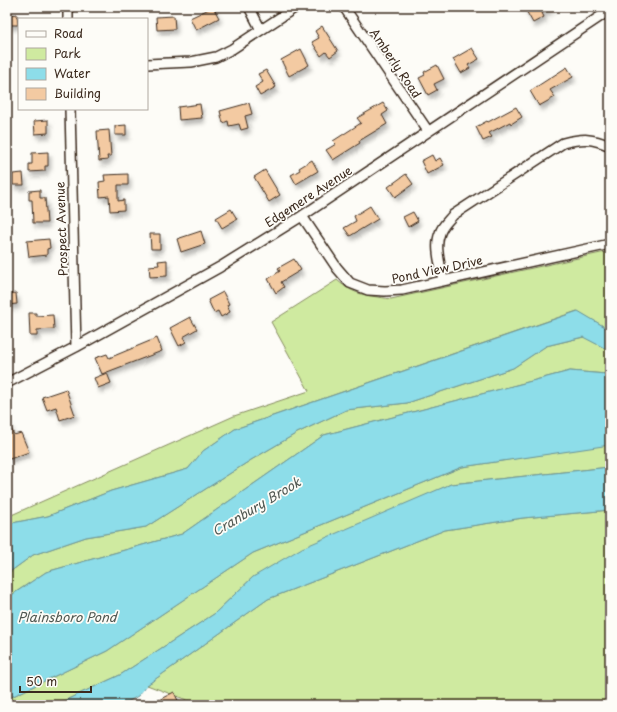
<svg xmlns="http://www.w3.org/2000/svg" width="617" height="712" font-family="'Playpen Sans',sans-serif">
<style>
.green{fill:#cfeaa0;stroke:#858a5f}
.water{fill:#8ddde9;stroke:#6c9598}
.building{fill:#f3caa2;stroke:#3b2a1e;filter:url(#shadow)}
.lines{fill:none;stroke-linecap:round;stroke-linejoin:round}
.minor-casing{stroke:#3b2a1e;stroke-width:12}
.minor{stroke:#fdfcf7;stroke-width:9}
.labels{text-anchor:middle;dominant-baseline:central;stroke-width:3.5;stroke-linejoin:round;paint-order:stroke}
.street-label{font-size:12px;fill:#3b2a1e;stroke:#fdfcf7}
.water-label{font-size:13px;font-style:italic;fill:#505751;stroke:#fdfcf7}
</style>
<defs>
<filter id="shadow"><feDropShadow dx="2.5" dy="4.5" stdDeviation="2" flood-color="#0004"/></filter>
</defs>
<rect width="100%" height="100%" fill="#fdfcf7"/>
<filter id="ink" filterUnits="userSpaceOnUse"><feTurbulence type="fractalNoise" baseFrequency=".025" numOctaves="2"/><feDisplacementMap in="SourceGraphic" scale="8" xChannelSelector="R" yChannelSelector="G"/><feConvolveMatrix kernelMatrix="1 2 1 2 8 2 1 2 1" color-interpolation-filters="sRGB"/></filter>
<g filter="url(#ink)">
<!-- green -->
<path class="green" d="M 610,251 L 610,330 L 577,311 L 235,429 L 203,451 L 188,469 L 111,491 L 48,516 L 7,524 L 7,517 L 234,416 L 309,391 L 271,322 L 337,280 C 355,296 367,295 391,299 Z
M 584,337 L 610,351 L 610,371 L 607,374 L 570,371 L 324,435 L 182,534 L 46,572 L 7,598 L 7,574 L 33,555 L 86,537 L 146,527 L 251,460 L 297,433 L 346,410 L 407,403 L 513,368 L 546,346 Z
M 604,445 L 610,445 L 610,467 L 451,484 L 253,577 L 214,614 L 120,675 L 55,705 L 7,705 L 7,699 L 107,651 L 253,553 L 462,467 Z
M 610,510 L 610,705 L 200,705 L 147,685 L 268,599 L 445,530 L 523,518 Z"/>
<!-- water -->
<path class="water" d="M 578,311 L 610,330 L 610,351 L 583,337 L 546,346 L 513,368 L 407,403 L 346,410 L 297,433 L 251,460 L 146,527 L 86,537 L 33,555 L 7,574 L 7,524 L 48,516 L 111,491 L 188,469 L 203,451 L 235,429 Z
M 570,371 L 606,374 L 610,371 L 610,445 L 462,467 L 253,553 L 107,651 L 7,699 L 7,598 L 46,572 L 182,534 L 324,435 Z
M 610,467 L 610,510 L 523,518 L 445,530 L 268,599 L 147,685 L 138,696 L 122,705 L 55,705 L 120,675 L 214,614 L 253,577 L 302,548 L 451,484 Z"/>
<!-- building -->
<path class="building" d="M 213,7 L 219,18 L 196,30 L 190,18 Z
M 524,7 L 553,7 L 542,13 L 544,17 L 533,23 Z
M 17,14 L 18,25 L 8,25 L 8,15 Z
M 174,16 L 175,29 L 157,30 L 156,17 Z
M 322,26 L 338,51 L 330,57 L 326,52 L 321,56 L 312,42 L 319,38 L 315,31 Z
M 472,48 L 479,59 L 468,65 L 470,68 L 461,73 L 453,59 Z
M 301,49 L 309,65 L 289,76 L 281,60 Z
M 437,65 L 444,79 L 434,84 L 437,90 L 428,95 L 419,78 L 425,75 L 424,72 Z
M 567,67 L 573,77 L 550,90 L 555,97 L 539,106 L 530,91 Z
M 266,70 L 276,87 L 260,96 L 255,87 L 263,82 L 258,74 Z
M 249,103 L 252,114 L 245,116 L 248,128 L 241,130 L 239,124 L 229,126 L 228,121 L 223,123 L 220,111 Z
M 383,103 L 388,111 L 382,115 L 387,124 L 359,141 L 360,143 L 333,160 L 326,150 L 336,144 L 333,141 L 361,123 L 357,118 Z
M 200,104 L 202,118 L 179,120 L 178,107 Z
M 516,107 L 522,117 L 511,124 L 510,122 L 489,133 L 492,137 L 483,141 L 476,127 L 487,121 L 488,122 Z
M 48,120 L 48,133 L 35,134 L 34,121 Z
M 126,125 L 126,135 L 115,135 L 115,126 Z
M 109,130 L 111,156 L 107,156 L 108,160 L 99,161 L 97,131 Z
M 48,152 L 48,166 L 45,166 L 45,171 L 29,172 L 29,164 L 32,164 L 32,153 Z
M 432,155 L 435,161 L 440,158 L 444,165 L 427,174 L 421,161 Z
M 312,160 L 318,171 L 296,184 L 291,175 L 300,170 L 299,168 Z
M 265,170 L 280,195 L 269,202 L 254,177 Z
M 23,173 L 24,185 L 13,185 L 13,174 Z
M 128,174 L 128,185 L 118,185 L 118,201 L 124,200 L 124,210 L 110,211 L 109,196 L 100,197 L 99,182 L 105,181 L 104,175 Z
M 406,174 L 413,184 L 395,197 L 388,187 Z
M 40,190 L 40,198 L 45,198 L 47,223 L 33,223 L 32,200 L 29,200 L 29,191 Z
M 370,206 L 378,219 L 350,236 L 344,228 L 356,221 L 354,216 Z
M 231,209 L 237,219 L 222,228 L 216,218 Z
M 413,212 L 418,221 L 408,227 L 403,217 Z
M 201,231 L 205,244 L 181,252 L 177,239 Z
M 150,234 L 160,234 L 160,249 L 151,249 Z
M 49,239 L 50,248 L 47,249 L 47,255 L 29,257 L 27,241 Z
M 294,259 L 301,270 L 281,282 L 284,287 L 276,293 L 268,279 L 280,271 L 278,268 Z
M 167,260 L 167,276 L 150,277 L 149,266 L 159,265 L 158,261 Z
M 223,292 L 229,304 L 227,305 L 230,312 L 221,317 L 218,311 L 214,313 L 208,300 Z
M 16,293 L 17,304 L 7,305 L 7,294 Z
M 29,313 L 36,313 L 36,316 L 53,315 L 54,329 L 37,330 L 37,336 L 30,336 Z
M 190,317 L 197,329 L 183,337 L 186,342 L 179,346 L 170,328 Z
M 157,338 L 162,351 L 102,374 L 95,358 L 107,354 L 109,358 Z
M 107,373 L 111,383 L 98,388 L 94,378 Z
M 66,389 L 75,415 L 60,420 L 56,407 L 47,410 L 42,397 Z
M 7,419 L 14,435 L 21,433 L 29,452 L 7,460 Z
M 174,692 L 180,705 L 149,705 Z"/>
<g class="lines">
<defs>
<path id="minor" d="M 68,7 L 68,19
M 249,7 L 261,30
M 344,7 L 428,131
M 147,64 L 191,62 L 216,57 L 232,49 L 296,7
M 70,109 L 76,347
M 302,216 L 337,268 L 350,283 L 368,290 L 385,291 L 402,290 L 610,244
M 443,281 C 441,266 434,247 440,233 C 442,226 448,221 453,215 L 563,143 C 583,138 592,138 610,146
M 7,383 L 76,347 L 220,267 L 302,216 L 610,10"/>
</defs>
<!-- minor casing -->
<use href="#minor" class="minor-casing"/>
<!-- minor -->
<use href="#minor" class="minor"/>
</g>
</g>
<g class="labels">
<!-- street labels -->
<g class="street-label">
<text transform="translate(396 63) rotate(56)">Amberly Road</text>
<text transform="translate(308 196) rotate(-33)">Edgemere Avenue</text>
<text transform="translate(61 229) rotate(-92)">Prospect Avenue</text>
<text transform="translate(437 269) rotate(-12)">Pond View Drive</text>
</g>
<!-- water labels -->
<g class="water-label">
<text transform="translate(256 506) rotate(-31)">Cranbury Brook</text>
<text x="67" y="616">Plainsboro Pond</text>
</g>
</g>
<!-- margin -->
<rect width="617" height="712" fill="none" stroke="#fdfcf7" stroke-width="24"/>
<rect x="12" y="12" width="593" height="688" fill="none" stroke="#3b2a1e" stroke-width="1.5" filter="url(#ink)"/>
<!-- legend -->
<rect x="18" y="18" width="130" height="92" fill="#fdfcf7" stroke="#afa8a0"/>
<rect x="26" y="31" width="20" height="6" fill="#fdfcf7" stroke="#afa8a0"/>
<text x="54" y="38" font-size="12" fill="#3b2a1e">Road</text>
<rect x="26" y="48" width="20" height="12" fill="#cfeaa0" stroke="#afa8a0"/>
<text x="54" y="58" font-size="12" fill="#3b2a1e">Park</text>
<rect x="26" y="68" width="20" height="12" fill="#8ddde9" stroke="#afa8a0"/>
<text x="54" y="78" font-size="12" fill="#3b2a1e">Water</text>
<rect x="26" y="88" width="20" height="12" fill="#f3caa2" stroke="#afa8a0"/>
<text x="54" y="98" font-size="12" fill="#3b2a1e">Building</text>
<!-- scale -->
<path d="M20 686v6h71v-6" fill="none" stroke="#3b2a1e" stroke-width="2"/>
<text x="26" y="686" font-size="12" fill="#3b2a1e" stroke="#fdfcf7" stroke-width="3" paint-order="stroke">50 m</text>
</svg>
